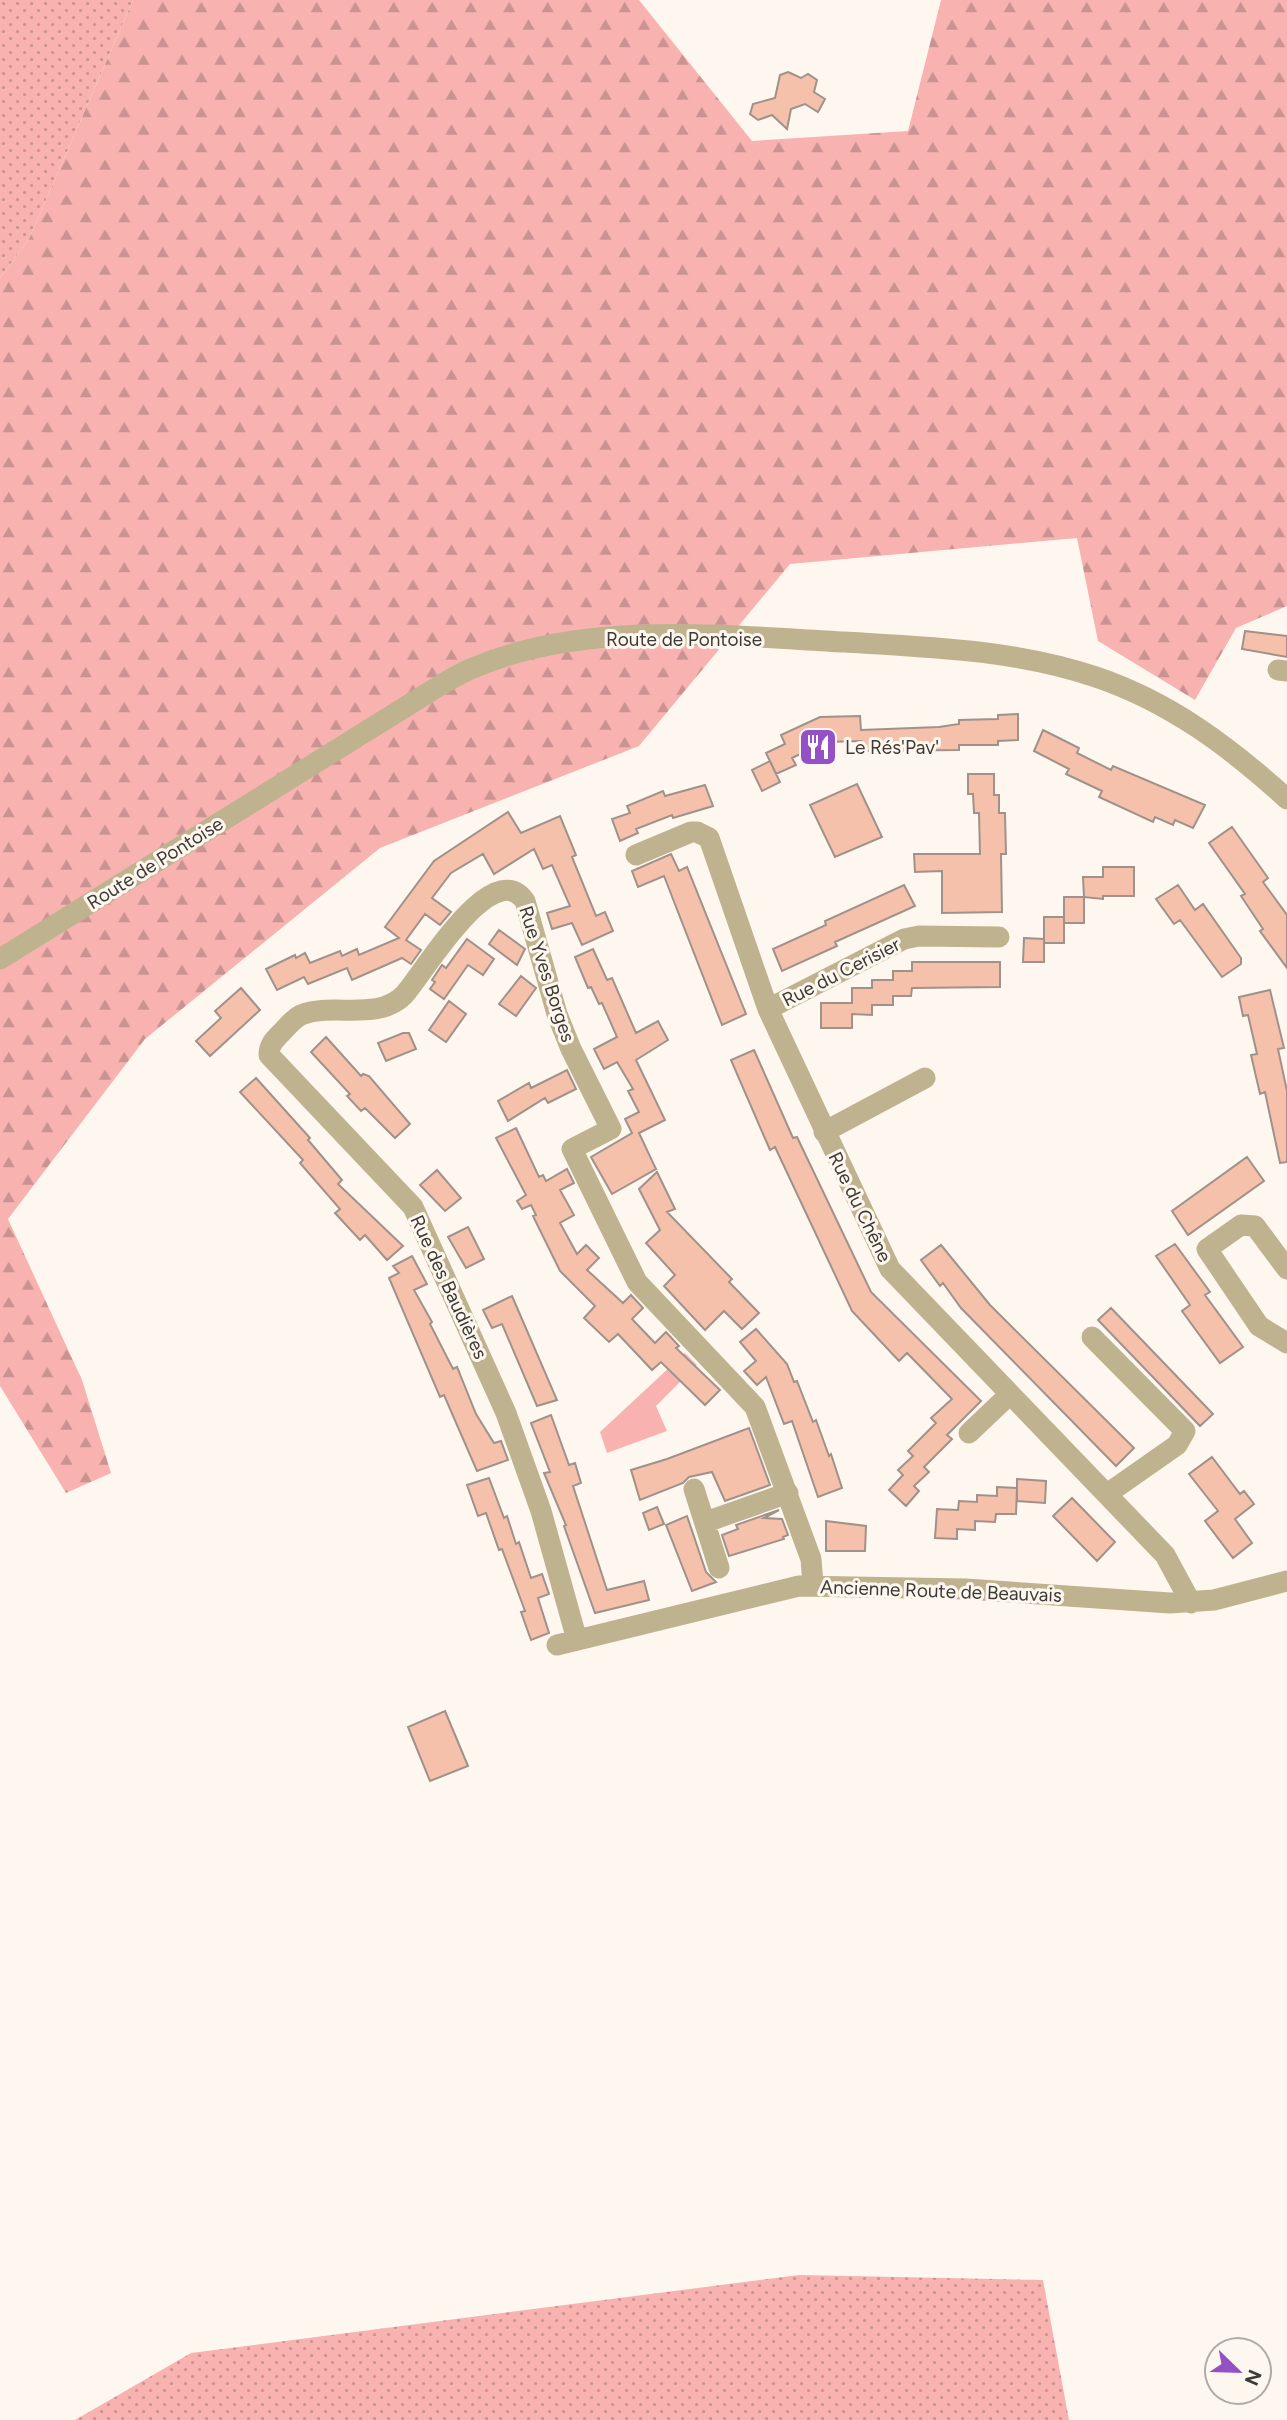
<svg xmlns="http://www.w3.org/2000/svg" width="1287" height="2420" font-family="Figtree,sans-serif">
<style>
.grass{fill:url(#grass-dots)}
.forest{fill:url(#forest-firs)}
.green{fill:#f8b3b1}
.building{fill:#f6c1aa;stroke:#a0918b;stroke-width:2}
.lines{fill:none;stroke-linecap:round;stroke-linejoin:round}
.minor{stroke:#bfb38f;stroke-width:21}
.labels{text-anchor:middle;dominant-baseline:central;stroke-width:6;stroke-linejoin:round;paint-order:stroke}
.street-label{font-size:19px;fill:#3e3a35;stroke:#fef7f0}
.poi-label{font-size:19px;fill:#3e3a35;stroke:#fef7f0;text-anchor:start}
</style>
<defs>
<pattern id="grass-dots" width="8" height="8" patternUnits="userSpaceOnUse" patternTransform="scale(1.75)"><rect width="8" height="8" fill="#f8b3b1"/><path d="M2 2h.1M6 6h.1" fill="none" stroke="#ca9391" stroke-width="1.8" stroke-linecap="round"/></pattern>
<pattern id="forest-firs" width="22" height="20" patternUnits="userSpaceOnUse" patternTransform="scale(1.75)"><rect width="22" height="20" fill="#f8b3b1"/><path d="M5 1l3.5 6h-7zM16 11l3.5 6h-7z" fill="#ca9391"/></pattern>
</defs>
<rect width="100%" height="100%" fill="#fef7f0"/>
<!-- grass -->
<path class="grass" d="M 0,0 L 133,0 L 29,239 L 0,278 Z
M 799,2275 L 1043,2280 L 1069,2420 L 75,2420 L 191,2353 Z"/>
<!-- forest -->
<path class="forest" d="M 133,0 L 639,0 L 752,141 L 908,131 L 941,0 L 1287,0 L 1287,606 L 1236,628 L 1195,700 L 1098,641 L 1077,538 L 790,564 L 639,746 L 380,848 L 145,1039 L 8,1219 L 82,1380 L 111,1473 L 66,1493 L 0,1386 L 0,278 L 29,239 Z"/>
<!-- green -->
<path class="green" d="M 685,1353 L 697,1365 L 656,1406 L 667,1431 L 607,1453 L 600,1432 Z"/>
<!-- building -->
<path class="building" d="M 788,72 L 801,78 L 808,74 L 817,80 L 814,92 L 825,99 L 818,112 L 805,104 L 791,109 L 787,129 L 772,115 L 758,120 L 750,114 L 753,104 L 775,98 L 780,75 Z
M 1245,631 L 1287,636 L 1287,657 L 1242,649 Z
M 1018,714 L 1018,740 L 998,741 L 998,745 L 959,745 L 959,750 L 860,751 L 861,741 L 825,742 L 792,758 L 796,765 L 776,774 L 766,753 L 785,744 L 781,735 L 820,717 L 860,716 L 861,730 L 939,727 L 959,724 L 959,720 L 998,719 L 998,715 Z
M 1043,730 L 1079,748 L 1077,753 L 1111,770 L 1113,766 L 1205,805 L 1193,828 L 1175,820 L 1173,825 L 1155,817 L 1153,822 L 1099,797 L 1102,791 L 1066,774 L 1069,769 L 1034,751 Z
M 770,761 L 780,782 L 762,791 L 752,770 Z
M 968,774 L 994,774 L 994,795 L 999,795 L 999,813 L 1005,813 L 1006,854 L 1001,854 L 1002,912 L 942,913 L 942,871 L 915,872 L 914,854 L 980,854 L 979,813 L 974,813 L 973,794 L 968,794 Z
M 857,784 L 882,837 L 835,857 L 810,805 Z
M 705,785 L 713,806 L 673,818 L 672,815 L 636,829 L 638,833 L 620,841 L 612,819 L 630,813 L 627,806 L 663,791 L 665,796 Z
M 508,812 L 521,833 L 560,816 L 576,855 L 572,857 L 596,916 L 605,912 L 613,931 L 582,945 L 572,923 L 552,929 L 547,913 L 570,906 L 552,865 L 543,869 L 534,849 L 494,874 L 483,854 L 451,873 L 432,898 L 451,912 L 440,925 L 425,914 L 406,940 L 421,950 L 411,964 L 402,958 L 352,980 L 347,968 L 308,984 L 304,977 L 277,990 L 266,969 L 295,955 L 296,958 L 305,953 L 310,963 L 340,951 L 342,956 L 357,949 L 359,955 L 399,938 L 385,927 L 434,861 Z
M 1232,827 L 1268,878 L 1263,882 L 1287,915 L 1287,968 L 1260,931 L 1263,929 L 1241,896 L 1245,894 L 1209,843 Z
M 671,854 L 679,871 L 687,867 L 746,1014 L 722,1025 L 664,876 L 638,887 L 632,871 Z
M 1103,867 L 1134,867 L 1134,896 L 1103,896 L 1103,899 L 1084,897 L 1084,923 L 1064,923 L 1064,897 L 1084,897 L 1083,877 L 1103,877 Z
M 904,885 L 915,906 L 835,942 L 837,946 L 782,971 L 773,949 L 826,925 L 825,921 Z
M 1178,885 L 1195,910 L 1203,904 L 1241,958 L 1241,964 L 1222,977 L 1180,920 L 1174,924 L 1156,899 Z
M 1044,917 L 1064,917 L 1064,943 L 1044,943 Z
M 499,930 L 525,949 L 517,965 L 489,944 Z
M 1024,938 L 1044,939 L 1044,962 L 1023,962 Z
M 467,939 L 494,959 L 483,975 L 468,965 L 444,999 L 430,989 L 435,982 L 432,980 L 442,965 L 446,968 Z
M 593,949 L 607,980 L 612,978 L 636,1033 L 658,1021 L 668,1040 L 636,1060 L 665,1120 L 639,1133 L 656,1169 L 612,1194 L 591,1157 L 632,1133 L 625,1119 L 639,1112 L 628,1091 L 633,1089 L 617,1062 L 604,1069 L 594,1049 L 617,1037 L 602,1003 L 599,1004 L 591,987 L 588,988 L 575,957 Z
M 912,962 L 1000,962 L 1000,987 L 912,988 L 911,996 L 893,996 L 893,1005 L 872,1005 L 872,1015 L 852,1014 L 852,1028 L 821,1028 L 821,1003 L 852,1003 L 852,988 L 872,988 L 872,980 L 893,980 L 893,971 L 912,971 Z
M 521,976 L 536,988 L 516,1016 L 499,1004 Z
M 241,988 L 260,1010 L 210,1056 L 196,1041 L 221,1018 L 215,1011 Z
M 1270,990 L 1284,1048 L 1278,1049 L 1287,1091 L 1287,1162 L 1280,1163 L 1265,1092 L 1260,1094 L 1251,1055 L 1257,1054 L 1248,1015 L 1243,1016 L 1239,997 Z
M 449,1001 L 466,1014 L 446,1042 L 429,1030 Z
M 403,1033 L 409,1033 L 416,1049 L 386,1061 L 378,1043 Z
M 326,1037 L 361,1076 L 363,1074 L 369,1076 L 410,1124 L 395,1138 L 365,1108 L 361,1111 L 347,1096 L 350,1094 L 311,1052 Z
M 754,1050 L 793,1138 L 797,1137 L 871,1292 L 981,1401 L 947,1435 L 952,1439 L 924,1467 L 929,1472 L 914,1486 L 919,1491 L 906,1506 L 889,1490 L 903,1475 L 898,1470 L 913,1456 L 908,1451 L 936,1423 L 931,1418 L 952,1399 L 907,1353 L 899,1361 L 852,1311 L 775,1147 L 770,1150 L 731,1060 Z
M 567,1070 L 576,1089 L 548,1103 L 545,1098 L 508,1121 L 498,1101 L 529,1083 L 531,1088 Z
M 256,1078 L 310,1138 L 308,1140 L 342,1180 L 338,1184 L 403,1246 L 387,1260 L 365,1235 L 360,1240 L 335,1213 L 340,1209 L 300,1163 L 303,1160 L 240,1092 Z
M 516,1128 L 539,1177 L 543,1175 L 546,1181 L 567,1169 L 574,1183 L 560,1190 L 574,1215 L 560,1223 L 577,1254 L 586,1245 L 599,1258 L 587,1270 L 623,1303 L 631,1295 L 643,1308 L 632,1319 L 655,1343 L 666,1332 L 679,1346 L 676,1348 L 720,1390 L 705,1405 L 661,1362 L 652,1370 L 618,1334 L 609,1342 L 584,1318 L 595,1306 L 560,1271 L 533,1216 L 536,1215 L 531,1205 L 522,1209 L 517,1201 L 526,1195 L 496,1138 Z
M 1247,1157 L 1264,1181 L 1188,1235 L 1172,1211 Z
M 437,1170 L 461,1198 L 445,1211 L 420,1185 Z
M 657,1172 L 675,1209 L 667,1212 L 732,1279 L 729,1282 L 759,1313 L 742,1329 L 724,1311 L 705,1330 L 664,1286 L 675,1275 L 646,1243 L 660,1230 L 639,1189 Z
M 468,1227 L 484,1259 L 466,1268 L 448,1237 Z
M 1175,1244 L 1210,1292 L 1205,1295 L 1243,1347 L 1220,1363 L 1182,1311 L 1190,1305 L 1156,1256 Z
M 941,1245 L 990,1305 L 1134,1448 L 1116,1466 L 961,1308 L 943,1283 L 940,1286 L 921,1260 Z
M 412,1256 L 427,1284 L 414,1290 L 432,1322 L 430,1324 L 453,1369 L 457,1367 L 476,1414 L 494,1443 L 501,1441 L 508,1460 L 477,1471 L 444,1395 L 440,1397 L 389,1278 L 399,1273 L 393,1266 Z
M 512,1296 L 557,1400 L 537,1406 L 502,1324 L 492,1328 L 483,1310 Z
M 1111,1308 L 1213,1414 L 1200,1426 L 1098,1320 Z
M 756,1329 L 787,1364 L 794,1382 L 797,1381 L 813,1422 L 816,1420 L 829,1456 L 831,1454 L 842,1488 L 818,1497 L 792,1421 L 784,1424 L 766,1377 L 757,1385 L 744,1371 L 756,1361 L 740,1342 Z
M 551,1415 L 569,1465 L 575,1463 L 581,1483 L 573,1486 L 607,1590 L 644,1581 L 649,1600 L 595,1613 L 564,1526 L 566,1525 L 544,1473 L 550,1472 L 531,1423 Z
M 749,1428 L 770,1485 L 725,1501 L 712,1472 L 689,1477 L 683,1483 L 640,1500 L 631,1470 L 667,1459 Z
M 1212,1457 L 1240,1494 L 1244,1491 L 1254,1504 L 1235,1519 L 1252,1543 L 1233,1558 L 1205,1521 L 1218,1511 L 1189,1474 Z
M 489,1478 L 504,1518 L 507,1516 L 516,1544 L 519,1542 L 531,1578 L 542,1574 L 549,1594 L 538,1598 L 549,1633 L 531,1640 L 521,1612 L 525,1611 L 502,1549 L 499,1550 L 486,1513 L 478,1516 L 467,1485 Z
M 1017,1479 L 1046,1481 L 1045,1503 L 1017,1501 Z
M 997,1487 L 1017,1488 L 1016,1514 L 996,1514 L 995,1522 L 975,1521 L 975,1530 L 957,1529 L 957,1539 L 935,1538 L 937,1509 L 958,1510 L 959,1501 L 977,1502 L 977,1495 L 997,1496 Z
M 1072,1498 L 1115,1542 L 1097,1561 L 1053,1516 Z
M 657,1507 L 664,1524 L 649,1530 L 643,1513 Z
M 779,1510 L 764,1518 L 782,1519 L 788,1535 L 783,1537 L 784,1539 L 729,1556 L 722,1535 L 738,1529 L 736,1525 Z
M 687,1516 L 706,1572 L 716,1582 L 692,1591 L 666,1525 Z
M 826,1521 L 866,1526 L 865,1551 L 826,1551 Z
M 445,1711 L 468,1766 L 430,1781 L 408,1727 Z"/>
<g class="lines">
<!-- minor -->
<path class="minor" d="M 1278,670 L 1287,671
M 636,855 L 691,832 L 697,832 L 709,838 L 768,1009 L 890,1269 L 1165,1555 L 1191,1603
M 0,959 L 431,691 C 446,682 461,672 478,666 C 589,620 728,636 845,642 C 930,647 1016,650 1096,677 C 1170,702 1230,747 1287,799
M 768,1009 L 904,939 L 919,936 L 999,937
M 824,1132 L 925,1078
M 1287,1269 L 1255,1226 L 1241,1225 L 1207,1249 L 1259,1326 L 1287,1343
M 1092,1337 L 1185,1431 L 1177,1445 L 1107,1494
M 969,1433 L 1009,1395
M 694,1489 L 719,1568
M 706,1522 L 788,1493
M 577,1640 L 541,1511 L 506,1413 L 413,1207 L 269,1055 C 269,1045 274,1040 281,1033 C 287,1027 293,1019 301,1015 C 333,1002 377,1022 404,995 C 422,976 492,854 525,901 L 557,1014 L 571,1049 L 611,1129 L 572,1149 L 637,1282 L 755,1407 L 811,1559 L 813,1585
M 557,1645 L 799,1586 L 966,1589 L 1170,1603 L 1214,1600 L 1287,1581"/>
</g>
<!-- icons -->
<defs>
<symbol id="restaurant-square" viewBox="-11 -11 22 22"><rect x="-9" y="-9" width="18" height="18" rx="4" fill="#9450c4" stroke="#fef7f0"/><path d="M-5-6h1v4h1v-4h1v4h1v-4h1v5L-1.5 .5V6h-2V.5L-5-1ZM5-6V6H3V1.5H1.5Q1.5-4 5-6Z" fill="#fff"/></symbol>
</defs>
<g fill-rule="evenodd">
<use href="#restaurant-square" x="796" y="725" width="44" height="44"/>
</g>
<g class="labels">
<!-- street labels -->
<g class="street-label">
<text x="684" y="639">Route de Pontoise</text>
<text transform="translate(155 863) rotate(-32)">Route de Pontoise</text>
<text transform="translate(841 972) rotate(-27)">Rue du Cerisier</text>
<text transform="translate(547 974) rotate(72)">Rue Yves Borges</text>
<text transform="translate(860 1207) rotate(64)">Rue du Chêne</text>
<text transform="translate(449 1287) rotate(65)">Rue des Baudières</text>
<text transform="translate(941 1591) rotate(2)">Ancienne Route de Beauvais</text>
</g>
<!-- poi labels -->
<g class="poi-label">
<text x="845" y="747">Le Rés'Pav'</text>
</g>
</g>
<!-- north arrow -->
<g transform="translate(1238 2371) rotate(113)"><circle r="33" fill="#fef7f0" stroke="#b1aba5" stroke-width="2"/>
<path d="M0-5L12 26L0 18L-12 26Z" fill="#9450c4"/>
<text y="-10" font-size="19" font-weight="bold" text-anchor="middle" fill="#3e3a35">N</text>
</g>
</svg>
